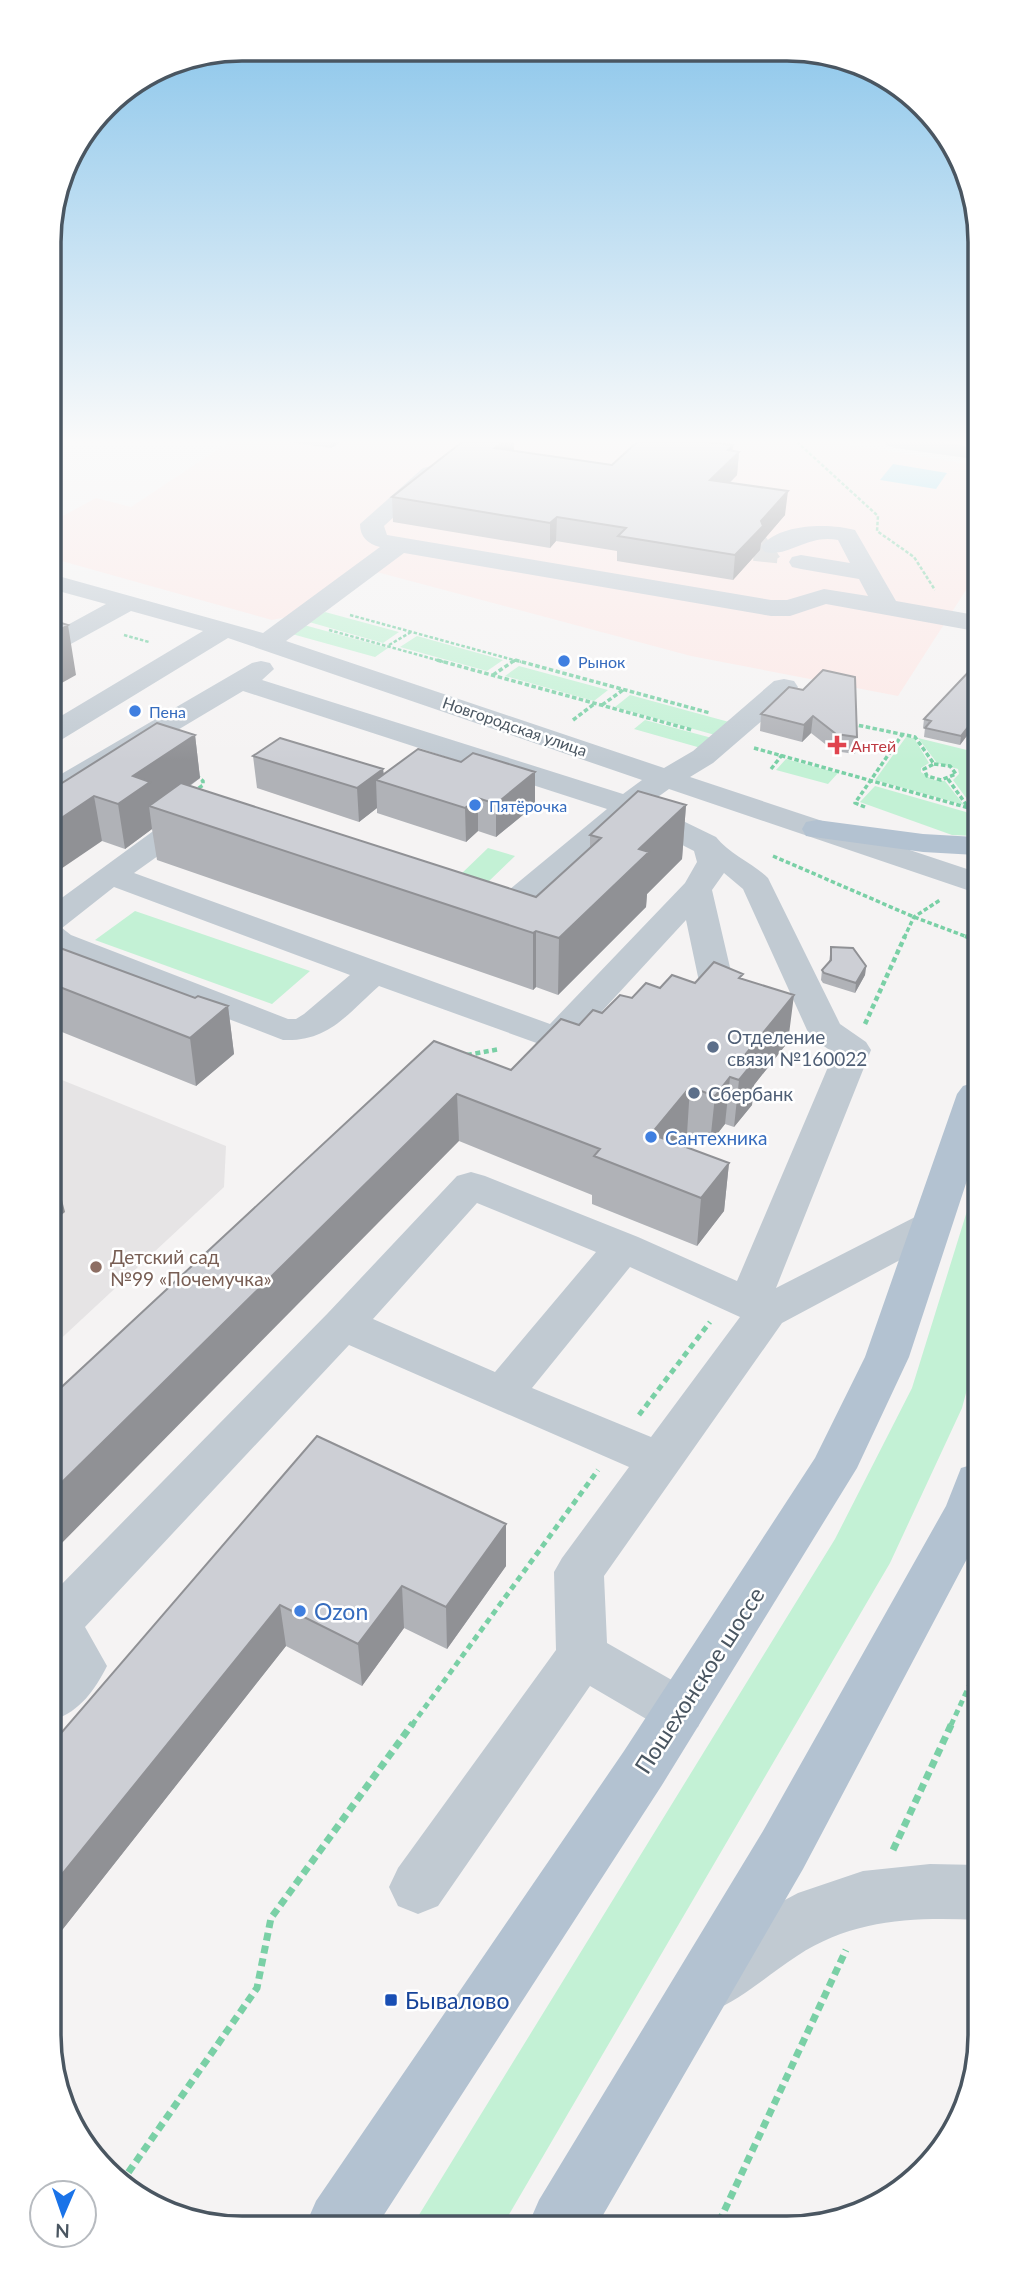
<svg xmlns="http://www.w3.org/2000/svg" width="1029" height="2277" font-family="Lato,sans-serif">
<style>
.education{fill:#e6e4e5}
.medical{fill:#fce8e6}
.green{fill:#c3f1d5}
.water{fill:#90daee}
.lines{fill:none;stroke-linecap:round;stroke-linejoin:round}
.minor-tunnel{stroke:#caccce;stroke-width:24;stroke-dasharray:24 12;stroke-linecap:butt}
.path-far4{stroke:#7ad0a6;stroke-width:2.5;stroke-dasharray:3.5 2;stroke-linecap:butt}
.path-far3{stroke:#7ad0a6;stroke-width:3.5;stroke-dasharray:4.5 2.5;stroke-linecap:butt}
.path-far2{stroke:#7ad0a6;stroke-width:4.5;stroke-dasharray:5 3.5;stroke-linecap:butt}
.path-far1{stroke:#7ad0a6;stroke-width:5;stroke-dasharray:6 4.5;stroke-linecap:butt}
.path{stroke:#7ad0a6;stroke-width:7;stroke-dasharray:8 5;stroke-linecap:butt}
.minor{fill:#c1cad2;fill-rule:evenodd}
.major{fill:#b3c2d1;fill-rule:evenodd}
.wall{fill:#b0b2b7}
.shaded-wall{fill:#909195}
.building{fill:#cdcfd5;stroke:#909195;stroke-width:2}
.shop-dot{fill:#3f7fe0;stroke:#fff;stroke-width:2.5}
.health-dot{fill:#e0444e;stroke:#fff;stroke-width:2.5}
.service-dot{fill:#5c6f8a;stroke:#fff;stroke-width:2.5}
.education-dot{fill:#8d6e63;stroke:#fff;stroke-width:2.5}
.transit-dot{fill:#1a4fb4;stroke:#fff;stroke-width:2.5}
.labels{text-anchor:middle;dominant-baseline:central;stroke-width:5;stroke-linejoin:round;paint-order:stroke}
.far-shop-label{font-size:16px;fill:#366cbe;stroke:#fff;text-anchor:start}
.far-street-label{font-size:16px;fill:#4a5661;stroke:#fff}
.far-health-label{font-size:16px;fill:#be3a42;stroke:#fff;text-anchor:start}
.service-label{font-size:19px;fill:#4e5e75;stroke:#fff;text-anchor:start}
.shop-label{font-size:19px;fill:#366cbe;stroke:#fff;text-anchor:start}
.education-label{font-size:19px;fill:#785e54;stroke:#fff;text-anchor:start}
.near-shop-label{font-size:23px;fill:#366cbe;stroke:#fff;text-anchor:start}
.near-street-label{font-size:23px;fill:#4a5661;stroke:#fff}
.near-transit-label{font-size:23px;fill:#164399;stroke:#fff;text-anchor:start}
.rim{fill:none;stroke:#4a5661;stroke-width:3.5}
</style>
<rect width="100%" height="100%" fill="#f5f3f3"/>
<!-- education -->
<path class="education" d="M 52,1076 L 226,1146 L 224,1187 L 53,1346 Z"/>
<!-- medical -->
<path class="medical" d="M 229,442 L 831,442 L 974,465 L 975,576 L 898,696 L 691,656 L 358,567 L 292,616 L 272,620 L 51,558 L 50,523 L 96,498 L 131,507 Z"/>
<!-- green -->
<path class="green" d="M 325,612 L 399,632 L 383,643 L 309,622 Z
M 304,625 L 388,648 L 375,657 L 292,634 Z
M 417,636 L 503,660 L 487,671 L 400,647 Z
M 519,666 L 608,690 L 594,701 L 505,676 Z
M 630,695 L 729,722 L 715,735 L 615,707 Z
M 645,720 L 712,738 L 701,748 L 634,729 Z
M 906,737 L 914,738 L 929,763 L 921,768 L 921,772 L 933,780 L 945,781 L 964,805 L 875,780 Z
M 918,738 L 975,752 L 975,810 L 953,780 L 959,774 L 958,769 L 937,763 Z
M 786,759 L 838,773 L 828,784 L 776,770 Z
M 875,786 L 966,812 L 975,823 L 975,836 L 952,835 L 860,802 Z
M 488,848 L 515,856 L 487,883 L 460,875 Z
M 135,911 L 310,971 L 272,1004 L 95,940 Z
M 977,1179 L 977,1352 L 962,1408 L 890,1563 L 504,2223 L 414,2223 L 835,1539 L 912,1388 Z"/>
<!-- water -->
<path class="water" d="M 893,464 L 947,473 L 936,489 L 880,480 Z"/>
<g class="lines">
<!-- minor-tunnel -->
<path class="minor-tunnel" d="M 765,562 L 766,552 L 773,547"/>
<!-- path-far4 -->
<path class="path-far4" d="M 797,442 L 878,516 L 877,531 L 914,557 L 935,590
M 350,615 L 521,662
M 329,630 L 444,662
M 124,635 L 149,642
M 389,645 L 411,632
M 513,662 L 515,660"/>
<!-- path-far3 -->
<path class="path-far3" d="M 437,660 L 692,730
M 515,660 L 710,713
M 493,675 L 515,660
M 602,705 L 623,690
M 573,720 L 594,704
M 852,724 L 915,737 L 934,764
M 754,748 L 969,808
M 934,764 L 950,766 L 956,774 L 941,780 L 927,776 L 924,769 Z
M 771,769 L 782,755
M 196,775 L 203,781 L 203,785 L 196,790
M 948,779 L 975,817
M 865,807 L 855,803 L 902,735
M 773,856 L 914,917 L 970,938
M 904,938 L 914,917 L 940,900"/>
<!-- path-far2 -->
<path class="path-far2" d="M 965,936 L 976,940
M 865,1024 L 905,936
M 467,1055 L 500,1049"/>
<!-- path-far1 -->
<path class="path-far1" d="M 639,1415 L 710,1322
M 412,1725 L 598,1470
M 951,1725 L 978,1667"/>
<!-- path -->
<path class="path" d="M 893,1850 L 952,1723
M 121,2183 L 257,1988 L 271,1918 L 413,1723
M 719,2222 L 846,1950"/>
<!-- minor -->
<path class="minor" d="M 884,442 L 939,442 L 974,447 L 974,459 L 895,448 L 888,446 Z
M 431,466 L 439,468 L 442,473 L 384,526 L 387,535 L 771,600 L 787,600 L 824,589 L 868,596 L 859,579 L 801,569 L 792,567 L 789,562 L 792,557 L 801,555 L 850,563 L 838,540 C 807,534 788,558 765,552 L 761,547 C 778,523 830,523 855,530 L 896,601 L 975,615 L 975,631 L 826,604 L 790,616 L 771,616 L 404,553 L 286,641 L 664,768 L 693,751 L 774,681 L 784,679 L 794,681 L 798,687 L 794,693 L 713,763 L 690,777 L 976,872 L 976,893 L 669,789 L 648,804 L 716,837 C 729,854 753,863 768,878 L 840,1024 L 866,1042 L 871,1050 L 776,1288 L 917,1216 L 931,1212 L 945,1216 L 951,1226 L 945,1236 L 782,1323 L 604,1576 L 607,1643 L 698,1695 L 705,1711 L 698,1727 L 679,1734 L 660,1727 L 590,1686 L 438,1906 L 418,1914 L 398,1906 L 389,1887 L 398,1868 L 556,1650 L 554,1572 L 562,1558 L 629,1467 L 349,1345 L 85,1627 L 107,1666 C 95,1690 80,1711 54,1720 L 54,1592 L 328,1313 L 457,1176 L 471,1172 L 485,1176 L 638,1237 L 737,1281 L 834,1053 L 812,1038 L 807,1030 L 743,889 L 724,873 L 712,890 L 735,989 L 750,997 L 756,1004 L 750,1011 C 729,1017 713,1009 701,991 L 686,920 L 569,1047 L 556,1050 L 379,986 C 347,1014 329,1042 283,1040 L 52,951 L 52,905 L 182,810 L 193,807 L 208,811 L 212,817 L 208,823 L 200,826 L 134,873 L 550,1024 L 685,883 L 697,862 L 694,851 L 631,819 L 510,923 C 494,927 473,924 464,910 L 468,903 L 480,900 L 493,903 L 607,809 L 243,691 L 62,799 L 51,802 L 51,780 L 252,663 L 261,661 L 270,663 L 274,669 L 262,680 L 623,794 L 642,780 L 228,638 L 61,740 L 51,742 L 51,722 L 203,631 L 131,611 L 60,650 L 51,652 L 51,634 L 106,604 L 51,589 L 51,574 L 263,633 L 380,547 C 368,544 360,537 360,524 L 423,468 ZM 114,887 L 350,975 L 304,1014 L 296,1019 L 288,1019 L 71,935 L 62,928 ZM 477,1203 L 596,1252 L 495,1372 L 373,1319 ZM 630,1267 L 740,1317 L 651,1437 L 532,1388 Z
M 930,1864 L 979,1865 L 979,1920 C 914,1917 853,1919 797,1956 C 768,1975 743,1998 711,2012 L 690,2003 L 681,1982 L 690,1961 L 753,1917 L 798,1893 L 863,1871 Z"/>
<!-- major -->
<path class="major" d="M 817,820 L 923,834 L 975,837 L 976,855 L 923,852 L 806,836 L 802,829 L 806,822 Z
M 976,1082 L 977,1150 L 909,1357 L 857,1468 L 662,1785 L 378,2224 L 306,2224 L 316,2201 L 624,1751 L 815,1458 L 865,1357 L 957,1094 L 963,1086 Z
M 978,1463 L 978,1538 L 803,1869 L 599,2222 L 529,2223 L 539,2200 L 763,1831 L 946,1506 L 961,1468 Z"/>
</g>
<!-- wall -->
<path class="wall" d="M 288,442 L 341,442 L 331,448 Z
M 514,442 L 514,451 L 612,465 L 733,445 L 732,451 L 739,452 L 737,475 L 730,483 L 785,515 L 761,543 L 760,550 L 733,580 L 617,561 L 617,551 L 556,541 L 550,548 L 393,522 L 392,497 Z
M 975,665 L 975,725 L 960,745 L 924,737 L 925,728 L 923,728 L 924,719 Z
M 789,687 L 857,737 L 855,754 L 834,751 L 811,733 L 802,742 L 760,731 L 761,714 Z
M 195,735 L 200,778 L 190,786 L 536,897 L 590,848 L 590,835 L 686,805 L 682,859 L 647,894 L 646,907 L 558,995 L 536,987 L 533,990 L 157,860 L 152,829 L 125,849 L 102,841 L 51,790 Z
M 253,756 L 383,769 L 384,774 L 461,762 L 535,772 L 535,805 L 496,837 L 478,831 L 466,842 L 377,813 L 377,808 L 359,822 L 257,788 Z
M 52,945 L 195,998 L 228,1006 L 234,1054 L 196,1086 L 52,1028 Z
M 831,947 L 866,966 L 865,975 L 855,993 L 823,983 L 821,980 L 822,970 L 829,962 Z
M 742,979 L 788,1042 L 754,1085 L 752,1105 L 734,1127 L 725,1124 L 710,1143 L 687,1134 L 678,1144 L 729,1163 L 724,1211 L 697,1246 L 592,1204 L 592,1195 L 459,1141 L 434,1041 L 511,1070 L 579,1025 L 632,998 L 660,988 L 695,983 Z
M 317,1436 L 506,1566 L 447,1649 L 404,1628 L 362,1686 L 286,1646 L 55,1939 Z"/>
<!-- shaded-wall -->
<path class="shaded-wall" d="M 331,442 L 341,442 L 331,448 Z
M 503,442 L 514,442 L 514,455 L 495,448 Z
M 733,445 L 732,459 L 739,452 L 737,475 L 708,503 L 710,480 L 728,450 Z
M 788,491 L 785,515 L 761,543 L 760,550 L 733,580 L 735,555 L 761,521 Z
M 557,517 L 556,541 L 550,548 L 550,523 Z
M 68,625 L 76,675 L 51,689 L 51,635 Z
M 813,716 L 811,733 L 802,742 L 804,725 Z
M 975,718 L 975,725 L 960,745 L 961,736 Z
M 195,735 L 200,778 L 157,808 L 149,806 L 152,829 L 125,849 L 118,804 L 133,776 Z
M 383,769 L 384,783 L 376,780 L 377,808 L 359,822 L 357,788 Z
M 535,772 L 535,805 L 496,837 L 496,804 Z
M 94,796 L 102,841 L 52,875 L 51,825 Z
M 478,798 L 478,831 L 466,842 L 465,808 Z
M 686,805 L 682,859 L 647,894 L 646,907 L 558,995 L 559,938 L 639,849 Z
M 536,931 L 536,987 L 533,990 L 533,933 Z
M 866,966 L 865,975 L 855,993 L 856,983 Z
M 794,995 L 788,1042 L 754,1085 L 752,1105 L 734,1127 L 739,1080 L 745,1055 Z
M 228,1006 L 234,1054 L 196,1086 L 190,1038 Z
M 730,1077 L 725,1124 L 710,1143 L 715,1096 Z
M 690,1087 L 687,1134 L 650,1178 L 651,1134 Z
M 457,1094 L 459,1141 L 54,1551 L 54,1490 Z
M 729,1163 L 724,1211 L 697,1246 L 701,1198 Z
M 60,1192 L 65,1212 L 53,1222 L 53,1198 Z
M 506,1524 L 506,1566 L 447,1649 L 446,1607 Z
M 402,1586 L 404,1628 L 362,1686 L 358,1644 Z
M 280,1605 L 286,1646 L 55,1939 L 55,1883 Z"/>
<!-- building -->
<path class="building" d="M 462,442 L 503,442 L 495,448 L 612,465 L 637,442 L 707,442 L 733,445 L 728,450 L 739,452 L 710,480 L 788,491 L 761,521 L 763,526 L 735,555 L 618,536 L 626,528 L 557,517 L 550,523 L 392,497 Z
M 51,620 L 68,625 L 51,635 Z
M 975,665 L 975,718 L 961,736 L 925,728 L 931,721 L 924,719 Z
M 823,670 L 855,677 L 857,737 L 836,734 L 813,716 L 804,725 L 761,714 L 789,687 L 803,690 Z
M 157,723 L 195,735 L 133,776 L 150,782 L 118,804 L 94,796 L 51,825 L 51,790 Z
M 280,738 L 383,769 L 357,788 L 253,756 Z
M 418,749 L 461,762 L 473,753 L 535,772 L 496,804 L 478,798 L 465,808 L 376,780 Z
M 181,783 L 536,897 L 601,838 L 590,835 L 638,791 L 686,805 L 639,849 L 649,852 L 559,938 L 536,931 L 533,933 L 149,806 Z
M 52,945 L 195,998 L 198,996 L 228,1006 L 190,1038 L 52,984 Z
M 831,947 L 853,948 L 866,966 L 856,983 L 824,973 L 822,970 L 831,960 Z
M 714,962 L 743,974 L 739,978 L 794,995 L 745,1055 L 757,1058 L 739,1080 L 730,1077 L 715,1096 L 690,1087 L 651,1134 L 729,1163 L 701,1198 L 594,1156 L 600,1149 L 457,1094 L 54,1490 L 53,1395 L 434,1041 L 511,1070 L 561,1019 L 579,1025 L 593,1010 L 602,1013 L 620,995 L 632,998 L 646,983 L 660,988 L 672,975 L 695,983 Z
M 53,1189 L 60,1192 L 53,1198 Z
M 317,1436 L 506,1524 L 446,1607 L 402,1586 L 358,1644 L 280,1605 L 55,1883 L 55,1740 Z"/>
<!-- sky -->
<linearGradient id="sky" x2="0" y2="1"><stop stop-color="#85c3ea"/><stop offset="0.58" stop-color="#fafafa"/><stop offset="1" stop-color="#fafafa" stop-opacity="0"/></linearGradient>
<rect width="1029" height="761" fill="url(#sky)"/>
<!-- markers -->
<g class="shop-dot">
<circle cx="564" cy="661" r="7"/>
<circle cx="135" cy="711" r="7"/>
<circle cx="475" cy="805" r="7"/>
<circle cx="651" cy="1137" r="7"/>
<circle cx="300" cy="1611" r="7"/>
</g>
<path class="health-dot" d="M833.5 734.5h7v7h7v7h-7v7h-7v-7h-7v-7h7z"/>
<g class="service-dot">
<circle cx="713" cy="1047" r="7"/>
<circle cx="694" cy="1093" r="7"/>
</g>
<circle class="education-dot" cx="96" cy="1267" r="7"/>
<rect class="transit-dot" x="384" y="1993" width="14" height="14" rx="3.5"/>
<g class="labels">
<!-- far-shop labels -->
<g class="far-shop-label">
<text x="578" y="661">Рынок</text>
<text x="149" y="711">Пена</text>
<text x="489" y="805">Пятёрочка</text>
</g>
<!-- far-street labels -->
<g class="far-street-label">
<text transform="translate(515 726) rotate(19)">Новгородская улица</text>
</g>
<!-- far-health labels -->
<g class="far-health-label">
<text x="851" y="745">Антей</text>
</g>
<!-- service labels -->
<g class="service-label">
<text x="727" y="1036">Отделение<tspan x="727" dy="22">связи №160022</tspan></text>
<text x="708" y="1093">Сбербанк</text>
</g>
<!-- shop labels -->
<g class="shop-label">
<text x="665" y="1137">Сантехника</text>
</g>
<!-- education labels -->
<g class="education-label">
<text x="110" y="1256">Детский сад<tspan x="110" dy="22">№99 «Почемучка»</tspan></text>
</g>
<!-- near-shop labels -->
<g class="near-shop-label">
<text x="314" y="1611">Ozon</text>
</g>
<!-- near-street labels -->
<g class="near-street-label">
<text transform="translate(699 1680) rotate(-57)">Пошехонское шоссе</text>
</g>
<!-- near-transit labels -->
<g class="near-transit-label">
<text x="405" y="2000">Бывалово</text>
</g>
</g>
<!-- crop -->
<path d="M0 0H1029V2277H0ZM242 61H787A181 181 0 0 1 968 242V2035A181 181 0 0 1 787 2216H242A181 181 0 0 1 61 2035V242A181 181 0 0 1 242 61Z" fill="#fff" fill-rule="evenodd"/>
<path class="rim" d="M242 61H787A181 181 0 0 1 968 242V2035A181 181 0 0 1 787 2216H242A181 181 0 0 1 61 2035V242A181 181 0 0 1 242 61Z"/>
<!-- north arrow -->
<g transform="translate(63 2214) rotate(182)"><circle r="33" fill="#ffffff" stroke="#b7bbc0" stroke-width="2"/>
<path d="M0-5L12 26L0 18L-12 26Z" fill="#1a73e8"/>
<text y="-10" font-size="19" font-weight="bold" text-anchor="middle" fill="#4a5661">N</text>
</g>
</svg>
